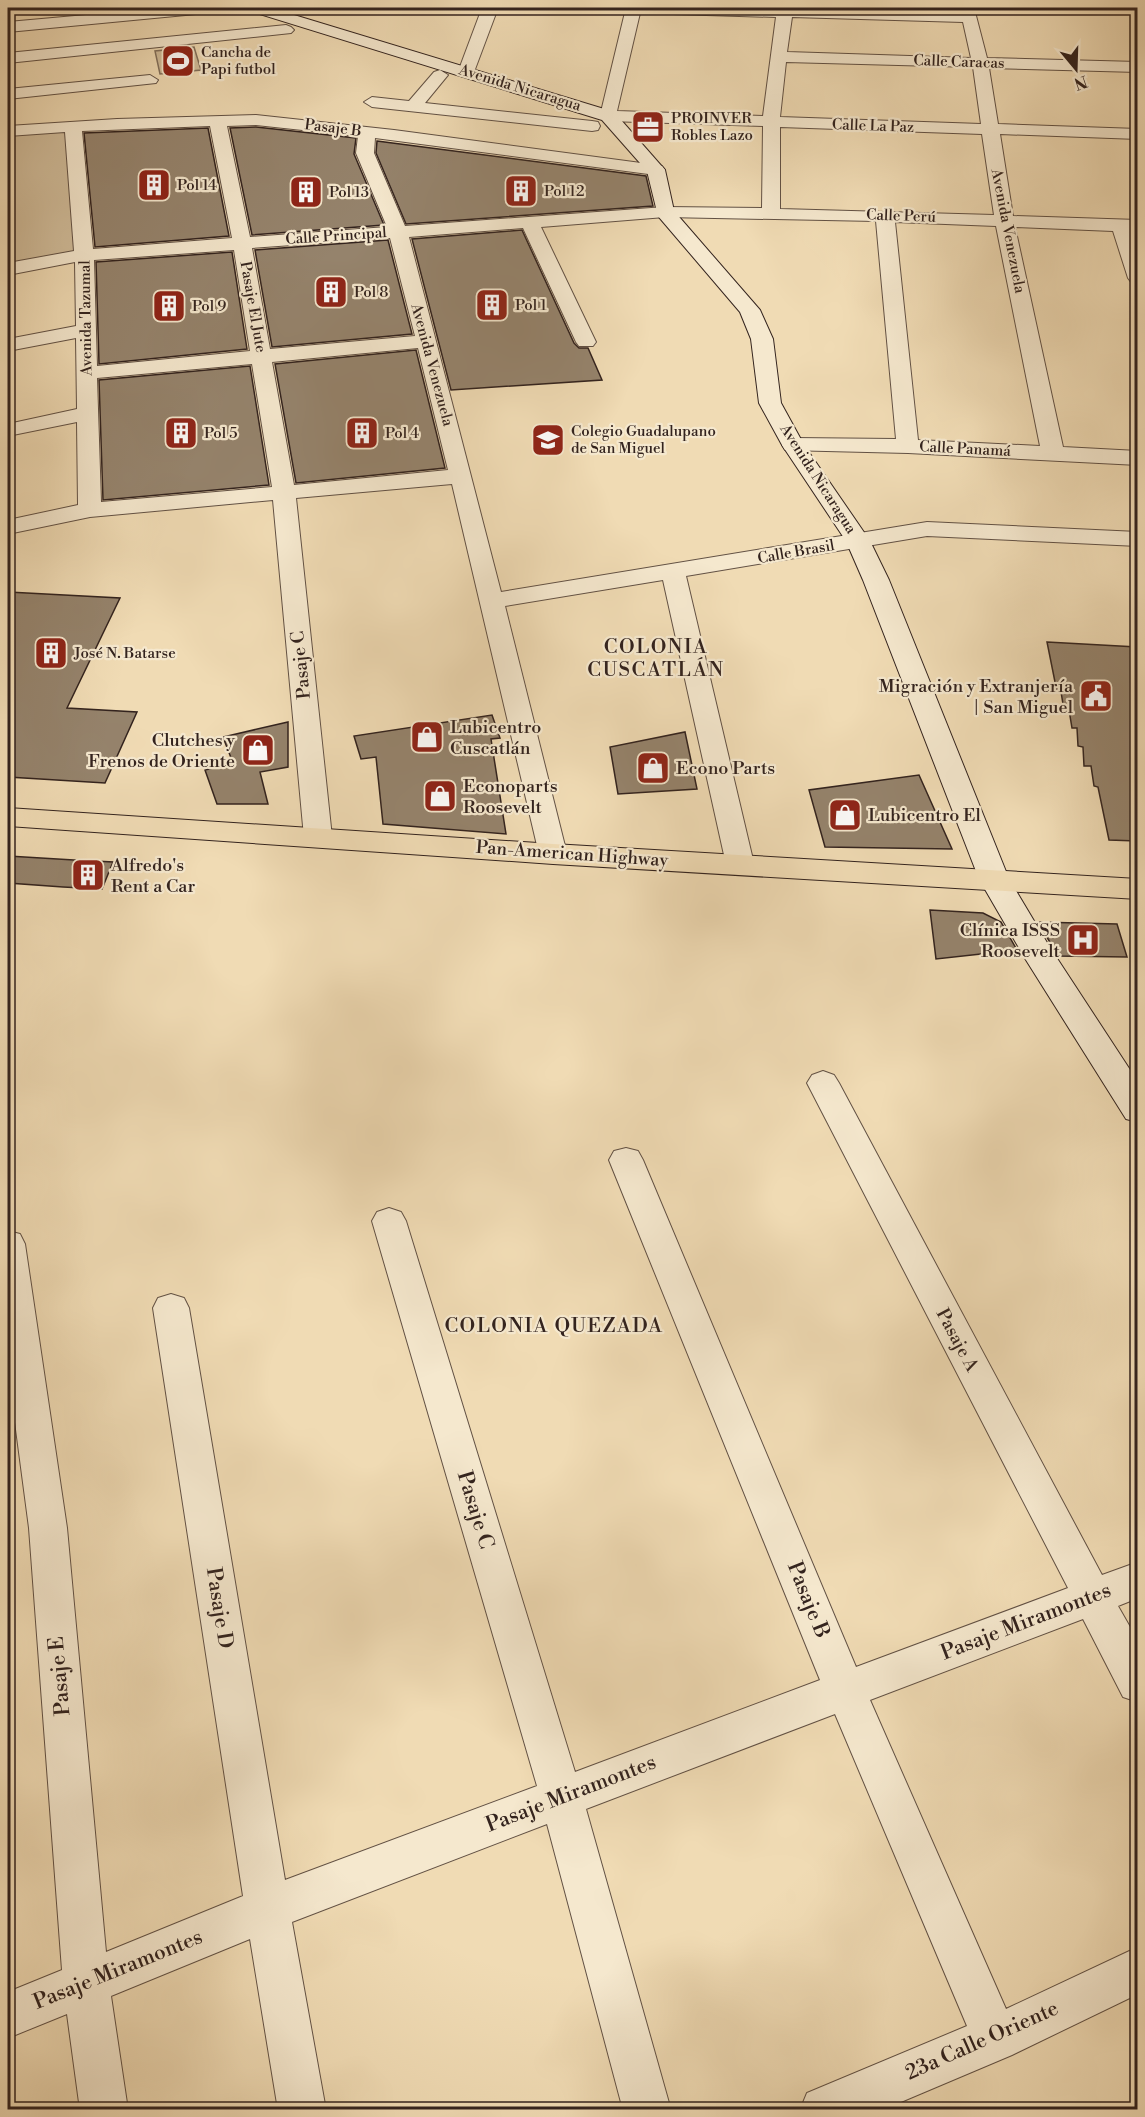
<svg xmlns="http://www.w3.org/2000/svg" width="1145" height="2117" font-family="'Libre Bodoni',serif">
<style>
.green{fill:#d0bc9a;stroke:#82705c;stroke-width:1.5}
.building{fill:#95836c;stroke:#33231e;stroke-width:1.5}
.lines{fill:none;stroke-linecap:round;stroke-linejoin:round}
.street-casing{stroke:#625144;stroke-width:2}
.secondary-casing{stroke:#33231e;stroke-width:2}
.highway-casing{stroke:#33231e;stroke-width:2}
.street{fill:#f5e8ce;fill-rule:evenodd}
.secondary{fill:#f5e8ce;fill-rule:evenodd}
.highway{fill:#f0dbb4;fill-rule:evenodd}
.labels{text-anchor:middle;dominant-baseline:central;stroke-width:4.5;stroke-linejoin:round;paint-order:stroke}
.far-poi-label{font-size:15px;fill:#33231e;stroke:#f5e8ce;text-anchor:start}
.far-street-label{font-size:15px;fill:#33231e;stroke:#f5e8ce}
.street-label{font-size:18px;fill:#33231e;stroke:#f5e8ce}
.poi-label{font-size:18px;fill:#33231e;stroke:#f5e8ce;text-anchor:start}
.neighbourhood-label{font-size:20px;letter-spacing:1.5px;fill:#33231e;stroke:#f5e8ce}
.near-street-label{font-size:21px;fill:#33231e;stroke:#f5e8ce}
</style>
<rect width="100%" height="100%" fill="#f0dbb4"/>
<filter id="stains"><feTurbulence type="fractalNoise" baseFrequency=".00333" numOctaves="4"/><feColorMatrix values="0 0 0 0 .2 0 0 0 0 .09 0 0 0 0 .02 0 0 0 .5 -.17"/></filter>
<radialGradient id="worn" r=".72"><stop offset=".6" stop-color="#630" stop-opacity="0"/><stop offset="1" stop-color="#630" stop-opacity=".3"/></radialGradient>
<!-- green -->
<path class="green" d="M 194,47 L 201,70 L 160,74 L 155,51 Z
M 73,127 L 84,255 L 8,269 L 8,131 Z"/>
<!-- building -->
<path class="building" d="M 256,127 L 356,138 L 354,154 L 384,225 L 252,235 L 230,128 Z
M 208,128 L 229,236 L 95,247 L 84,133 Z
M 377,141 L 646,176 L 653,206 L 406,224 L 376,153 Z
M 522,230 L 574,343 L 579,348 L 588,348 L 602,380 L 451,390 L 412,239 Z
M 388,240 L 412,334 L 272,347 L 255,250 Z
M 232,252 L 247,349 L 99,364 L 96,262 Z
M 416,350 L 445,468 L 296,483 L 275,364 Z
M 250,366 L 269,485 L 103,500 L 99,380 Z
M 8,592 L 120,598 L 67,708 L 137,712 L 105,783 L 8,777 Z
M 1047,642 L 1137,647 L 1137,841 L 1109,840 L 1098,787 L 1094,786 L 1091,766 L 1084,766 L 1083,747 L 1078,746 L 1077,728 L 1072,728 L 1069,710 L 1064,710 L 1061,692 L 1057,692 Z
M 492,715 L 500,738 L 491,739 L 506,834 L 383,824 L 376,757 L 361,759 L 354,736 Z
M 288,722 L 288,767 L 260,772 L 268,804 L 217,804 L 205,770 L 233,763 L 223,737 Z
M 685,732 L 697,789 L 618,794 L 610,747 Z
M 919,775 L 952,849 L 825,847 L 809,790 Z
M 8,856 L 74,860 L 113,862 L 102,889 L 63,887 L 8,883 Z
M 930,910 L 983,913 L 1001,922 L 1017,950 L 936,959 Z
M 1038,922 L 1117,924 L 1127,957 L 1058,956 Z"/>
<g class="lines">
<defs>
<path id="street" d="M 164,8 L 204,9 L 196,14 L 8,32 L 8,22 Z
M 482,8 L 498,8 L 474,72 L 472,75 L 460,75 L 458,72 Z
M 626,8 L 792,8 L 961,13 L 960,8 L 974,8 L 987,58 L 1138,62 L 1138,72 L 989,68 L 998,124 L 1138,129 L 1138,139 L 1000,134 L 1013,216 L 1138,220 L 1138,232 L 1131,231 L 1138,249 L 1138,284 L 1131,282 L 1128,278 L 1113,231 L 1015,227 L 1063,447 L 1138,451 L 1138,465 L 908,453 L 785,450 L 782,445 L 785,440 L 793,438 L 896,439 L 876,221 L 665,217 L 541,227 L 596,342 L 593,346 L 579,346 L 576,342 L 523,228 L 409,237 L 501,592 L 927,522 L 1138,532 L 1138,546 L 927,536 L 686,576 L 754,864 L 750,871 L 740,873 L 730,871 L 726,864 L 663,580 L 505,606 L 567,854 L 563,860 L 553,863 L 543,860 L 539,854 L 452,484 L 296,498 L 332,837 L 328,843 L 318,846 L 308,843 L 304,837 L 273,500 L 90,517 L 8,534 L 8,520 L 78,505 L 77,422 L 8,436 L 8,424 L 77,409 L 76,338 L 8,351 L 8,339 L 76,326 L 75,262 L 8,275 L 8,263 L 74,251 L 65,132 L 8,136 L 8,126 L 117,119 L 256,115 L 394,130 L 656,165 L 662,166 L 665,170 L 662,174 L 656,175 L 375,138 L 374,153 L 405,226 L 665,207 L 762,208 L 763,126 L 608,121 L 600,116 ZM 640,13 L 776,17 L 763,116 L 617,111 ZM 792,17 L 963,22 L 971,58 L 787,52 ZM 786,62 L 973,67 L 981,124 L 780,117 ZM 256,125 L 358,136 L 356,153 L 387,227 L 250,237 L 227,126 ZM 210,126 L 232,238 L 93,249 L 82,131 ZM 780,127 L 982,134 L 994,215 L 780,209 ZM 895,222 L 996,226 L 1040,446 L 918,440 ZM 390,238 L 415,336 L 270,349 L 252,248 ZM 234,250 L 250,351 L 97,366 L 94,260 ZM 418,348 L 448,470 L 294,485 L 272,362 ZM 252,364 L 272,487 L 101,502 L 97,378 Z
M 286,25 L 291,27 L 294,30 L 291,33 L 8,63 L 8,53 Z
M 440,70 L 448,75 L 425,103 L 592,121 L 598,122 L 600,126 L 598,130 L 592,131 L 372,107 L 364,102 L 372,97 L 409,101 L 434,72 Z
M 150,75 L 158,80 L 156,83 L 8,99 L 8,89 Z
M 823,1071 L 834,1075 L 839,1083 L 1102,1575 L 1138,1562 L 1138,1598 L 1118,1606 L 1138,1641 L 1138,1702 L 1123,1697 L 1083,1619 L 870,1700 L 1006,2009 L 1138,1947 L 1138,1994 L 1012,2055 L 882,2110 L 800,2110 L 807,2093 L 967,2026 L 835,1714 L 586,1809 L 671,2110 L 623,2110 L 547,1824 L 292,1922 L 326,2110 L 278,2110 L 250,1939 L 111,1996 L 128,2110 L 80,2110 L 67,2014 L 8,2038 L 8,1992 L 62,1970 L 29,1528 L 8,1369 L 8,1231 L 20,1234 L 25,1244 L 67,1528 L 106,1952 L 243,1896 L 153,1308 L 158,1298 L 171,1294 L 184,1298 L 189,1308 L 285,1880 L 537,1786 L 372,1221 L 377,1212 L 389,1208 L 401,1212 L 406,1221 L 575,1772 L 820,1680 L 609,1160 L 614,1151 L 626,1148 L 638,1151 L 643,1160 L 856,1667 L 1068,1588 L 807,1083 L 812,1075 Z"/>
<path id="secondary" d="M 248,8 L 271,8 L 614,112 L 665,170 L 674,211 L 760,310 L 773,339 L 781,403 L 804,445 L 870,541 L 889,580 L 1009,879 L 1049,946 L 1138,1082 L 1138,1122 L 1126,1119 L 1026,960 L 979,879 L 863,580 L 846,541 L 782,445 L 759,403 L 751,339 L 740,312 L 658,216 L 647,171 L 602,120 L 250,11 Z"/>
<path id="highway" d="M 8,808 L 553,844 L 1138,879 L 1138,899 L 553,864 L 8,826 Z"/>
</defs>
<!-- street casing -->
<use href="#street" class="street-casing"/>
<!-- secondary casing -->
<use href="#secondary" class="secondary-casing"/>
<!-- highway casing -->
<use href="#highway" class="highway-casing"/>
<!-- street -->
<use href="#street" class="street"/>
<!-- secondary -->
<use href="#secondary" class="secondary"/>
<!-- highway -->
<use href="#highway" class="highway"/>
</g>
<!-- icons -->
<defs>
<symbol id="stadium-square" viewBox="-11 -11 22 22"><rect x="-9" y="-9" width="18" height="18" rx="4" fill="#8f2418" stroke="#f5e8ce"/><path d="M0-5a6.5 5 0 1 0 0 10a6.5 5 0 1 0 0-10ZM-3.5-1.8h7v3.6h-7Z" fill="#fff"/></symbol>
<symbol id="office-square" viewBox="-11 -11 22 22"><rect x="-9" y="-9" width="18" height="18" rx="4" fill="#8f2418" stroke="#f5e8ce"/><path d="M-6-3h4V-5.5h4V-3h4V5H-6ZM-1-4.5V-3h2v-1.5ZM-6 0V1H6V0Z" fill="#fff"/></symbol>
<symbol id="building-square" viewBox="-11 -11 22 22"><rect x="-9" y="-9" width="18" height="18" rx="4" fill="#8f2418" stroke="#f5e8ce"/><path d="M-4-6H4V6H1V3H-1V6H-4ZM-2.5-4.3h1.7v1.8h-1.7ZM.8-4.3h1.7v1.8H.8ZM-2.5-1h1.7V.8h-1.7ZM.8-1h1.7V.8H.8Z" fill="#fff"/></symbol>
<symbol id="school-square" viewBox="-11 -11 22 22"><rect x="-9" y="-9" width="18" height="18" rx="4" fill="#8f2418" stroke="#f5e8ce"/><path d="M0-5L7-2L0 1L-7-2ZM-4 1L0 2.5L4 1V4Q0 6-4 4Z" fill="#fff"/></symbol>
<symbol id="civic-square" viewBox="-11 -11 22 22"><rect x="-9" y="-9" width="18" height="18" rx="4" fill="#8f2418" stroke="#f5e8ce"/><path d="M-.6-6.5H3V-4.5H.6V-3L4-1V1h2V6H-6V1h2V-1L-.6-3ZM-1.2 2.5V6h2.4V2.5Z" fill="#fff"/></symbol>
<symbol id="shop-square" viewBox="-11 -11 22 22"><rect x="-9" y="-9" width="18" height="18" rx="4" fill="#8f2418" stroke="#f5e8ce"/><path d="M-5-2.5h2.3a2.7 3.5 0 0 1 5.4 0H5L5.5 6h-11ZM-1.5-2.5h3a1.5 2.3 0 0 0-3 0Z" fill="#fff"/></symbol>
<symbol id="hospital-square" viewBox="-11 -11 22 22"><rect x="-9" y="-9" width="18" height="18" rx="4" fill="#8f2418" stroke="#f5e8ce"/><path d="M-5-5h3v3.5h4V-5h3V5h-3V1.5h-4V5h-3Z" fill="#fff"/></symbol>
</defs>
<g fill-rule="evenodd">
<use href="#stadium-square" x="159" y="42" width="38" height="38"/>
<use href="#office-square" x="629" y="108" width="38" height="38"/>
<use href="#building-square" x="135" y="166" width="38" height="38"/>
<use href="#building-square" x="502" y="172" width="38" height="38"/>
<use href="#building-square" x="287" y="173" width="38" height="38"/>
<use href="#building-square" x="312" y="273" width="38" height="38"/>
<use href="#building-square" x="473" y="286" width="38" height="38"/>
<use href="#building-square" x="150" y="287" width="38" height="38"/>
<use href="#building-square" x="162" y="414" width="38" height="38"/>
<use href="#building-square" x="343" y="414" width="38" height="38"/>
<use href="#school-square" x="529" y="421" width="38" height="38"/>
<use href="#building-square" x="32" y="634" width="38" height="38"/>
<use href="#civic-square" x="1077" y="677" width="38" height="38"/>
<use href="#shop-square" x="408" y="718" width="38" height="38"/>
<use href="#shop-square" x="239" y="731" width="38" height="38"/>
<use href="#shop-square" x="634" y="749" width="38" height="38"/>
<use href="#shop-square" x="421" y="777" width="38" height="38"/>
<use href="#shop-square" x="826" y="796" width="38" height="38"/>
<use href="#building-square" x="69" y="856" width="38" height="38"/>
<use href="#hospital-square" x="1064" y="921" width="38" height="38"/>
</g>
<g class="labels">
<!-- far-poi labels -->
<g class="far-poi-label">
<text x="201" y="52">Cancha de<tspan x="201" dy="17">Papi futbol</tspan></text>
<text x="671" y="118">PROINVER<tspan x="671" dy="17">Robles Lazo</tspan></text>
<text x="177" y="185">Pol 14</text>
<text x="544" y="191">Pol 12</text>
<text x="329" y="192">Pol 13</text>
<text x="354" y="292">Pol 8</text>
<text x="515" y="305">Pol 1</text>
<text x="192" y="306">Pol 9</text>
<text x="571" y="431">Colegio Guadalupano<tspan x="571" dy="17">de San Miguel</tspan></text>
<text x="204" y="433">Pol 5</text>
<text x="385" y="433">Pol 4</text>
<text x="74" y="653">José N. Batarse</text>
</g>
<!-- far-street labels -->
<g class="far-street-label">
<text transform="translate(959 62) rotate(2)">Calle Caracas</text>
<text transform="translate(520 88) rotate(17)">Avenida Nicaragua</text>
<text transform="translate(873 126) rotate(2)">Calle La Paz</text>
<text transform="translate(333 128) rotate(7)">Pasaje B</text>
<text transform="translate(901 216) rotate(2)">Calle Perú</text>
<text transform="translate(1008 231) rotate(79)">Avenida Venezuela</text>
<text transform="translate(336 236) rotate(-4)">Calle Principal</text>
<text transform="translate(253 307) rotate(80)">Pasaje El Jute</text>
<text transform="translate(86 318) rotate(-91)">Avenida Tazumal</text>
<text transform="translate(432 365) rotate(75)">Avenida Venezuela</text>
<text transform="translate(965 449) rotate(3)">Calle Panamá</text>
<text transform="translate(818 479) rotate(57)">Avenida Nicaragua</text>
<text transform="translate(796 552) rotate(-10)">Calle Brasil</text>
</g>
<!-- street labels -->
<g class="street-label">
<text transform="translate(301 665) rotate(-96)">Pasaje C</text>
<text transform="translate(572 854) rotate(4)">Pan-American Highway</text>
<text transform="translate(957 1340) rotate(62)">Pasaje A</text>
</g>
<!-- poi labels -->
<g class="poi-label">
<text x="1073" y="686" text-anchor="end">Migración y Extranjería<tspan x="1073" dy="21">| San Miguel</tspan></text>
<text x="450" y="727">Lubicentro<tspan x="450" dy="21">Cuscatlán</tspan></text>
<text x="235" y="740" text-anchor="end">Clutches y<tspan x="235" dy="21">Frenos de Oriente</tspan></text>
<text x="676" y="768">Econo Parts</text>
<text x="463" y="786">Econoparts<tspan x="463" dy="21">Roosevelt</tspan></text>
<text x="868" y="815">Lubicentro El</text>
<text x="111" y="865">Alfredo's<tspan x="111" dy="21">Rent a Car</tspan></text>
<text x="1060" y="930" text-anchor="end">Clínica ISSS<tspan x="1060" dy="21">Roosevelt</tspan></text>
</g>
<!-- neighbourhood labels -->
<g class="neighbourhood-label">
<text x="656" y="647">COLONIA<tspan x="656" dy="23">CUSCATLÁN</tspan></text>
<text x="554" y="1326">COLONIA QUEZADA</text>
</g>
<!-- near-street labels -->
<g class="near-street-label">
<text transform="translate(475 1510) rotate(73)">Pasaje C</text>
<text transform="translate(808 1600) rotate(68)">Pasaje B</text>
<text transform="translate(219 1608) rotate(81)">Pasaje D</text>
<text transform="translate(1026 1622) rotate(-21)">Pasaje Miramontes</text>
<text transform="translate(60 1676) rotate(-95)">Pasaje E</text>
<text transform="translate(571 1794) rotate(-21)">Pasaje Miramontes</text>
<text transform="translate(118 1970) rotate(-22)">Pasaje Miramontes</text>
<text transform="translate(982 2041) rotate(-24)">23a Calle Oriente</text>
</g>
</g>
<!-- margin -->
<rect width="1145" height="2117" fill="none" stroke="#f0dbb4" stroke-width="30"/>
<rect x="9" y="9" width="1127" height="2099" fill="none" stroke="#33231e" stroke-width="3"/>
<rect x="15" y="15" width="1115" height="2087" fill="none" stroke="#33231e" stroke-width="1.5"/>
<!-- north arrow -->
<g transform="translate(1076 69) rotate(161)" stroke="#f5e8ce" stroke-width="4.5" paint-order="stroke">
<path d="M0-4.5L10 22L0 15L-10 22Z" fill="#33231e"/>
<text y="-9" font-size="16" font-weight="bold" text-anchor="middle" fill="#33231e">N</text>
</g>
<rect width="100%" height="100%" filter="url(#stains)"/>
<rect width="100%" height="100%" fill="url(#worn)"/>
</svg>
